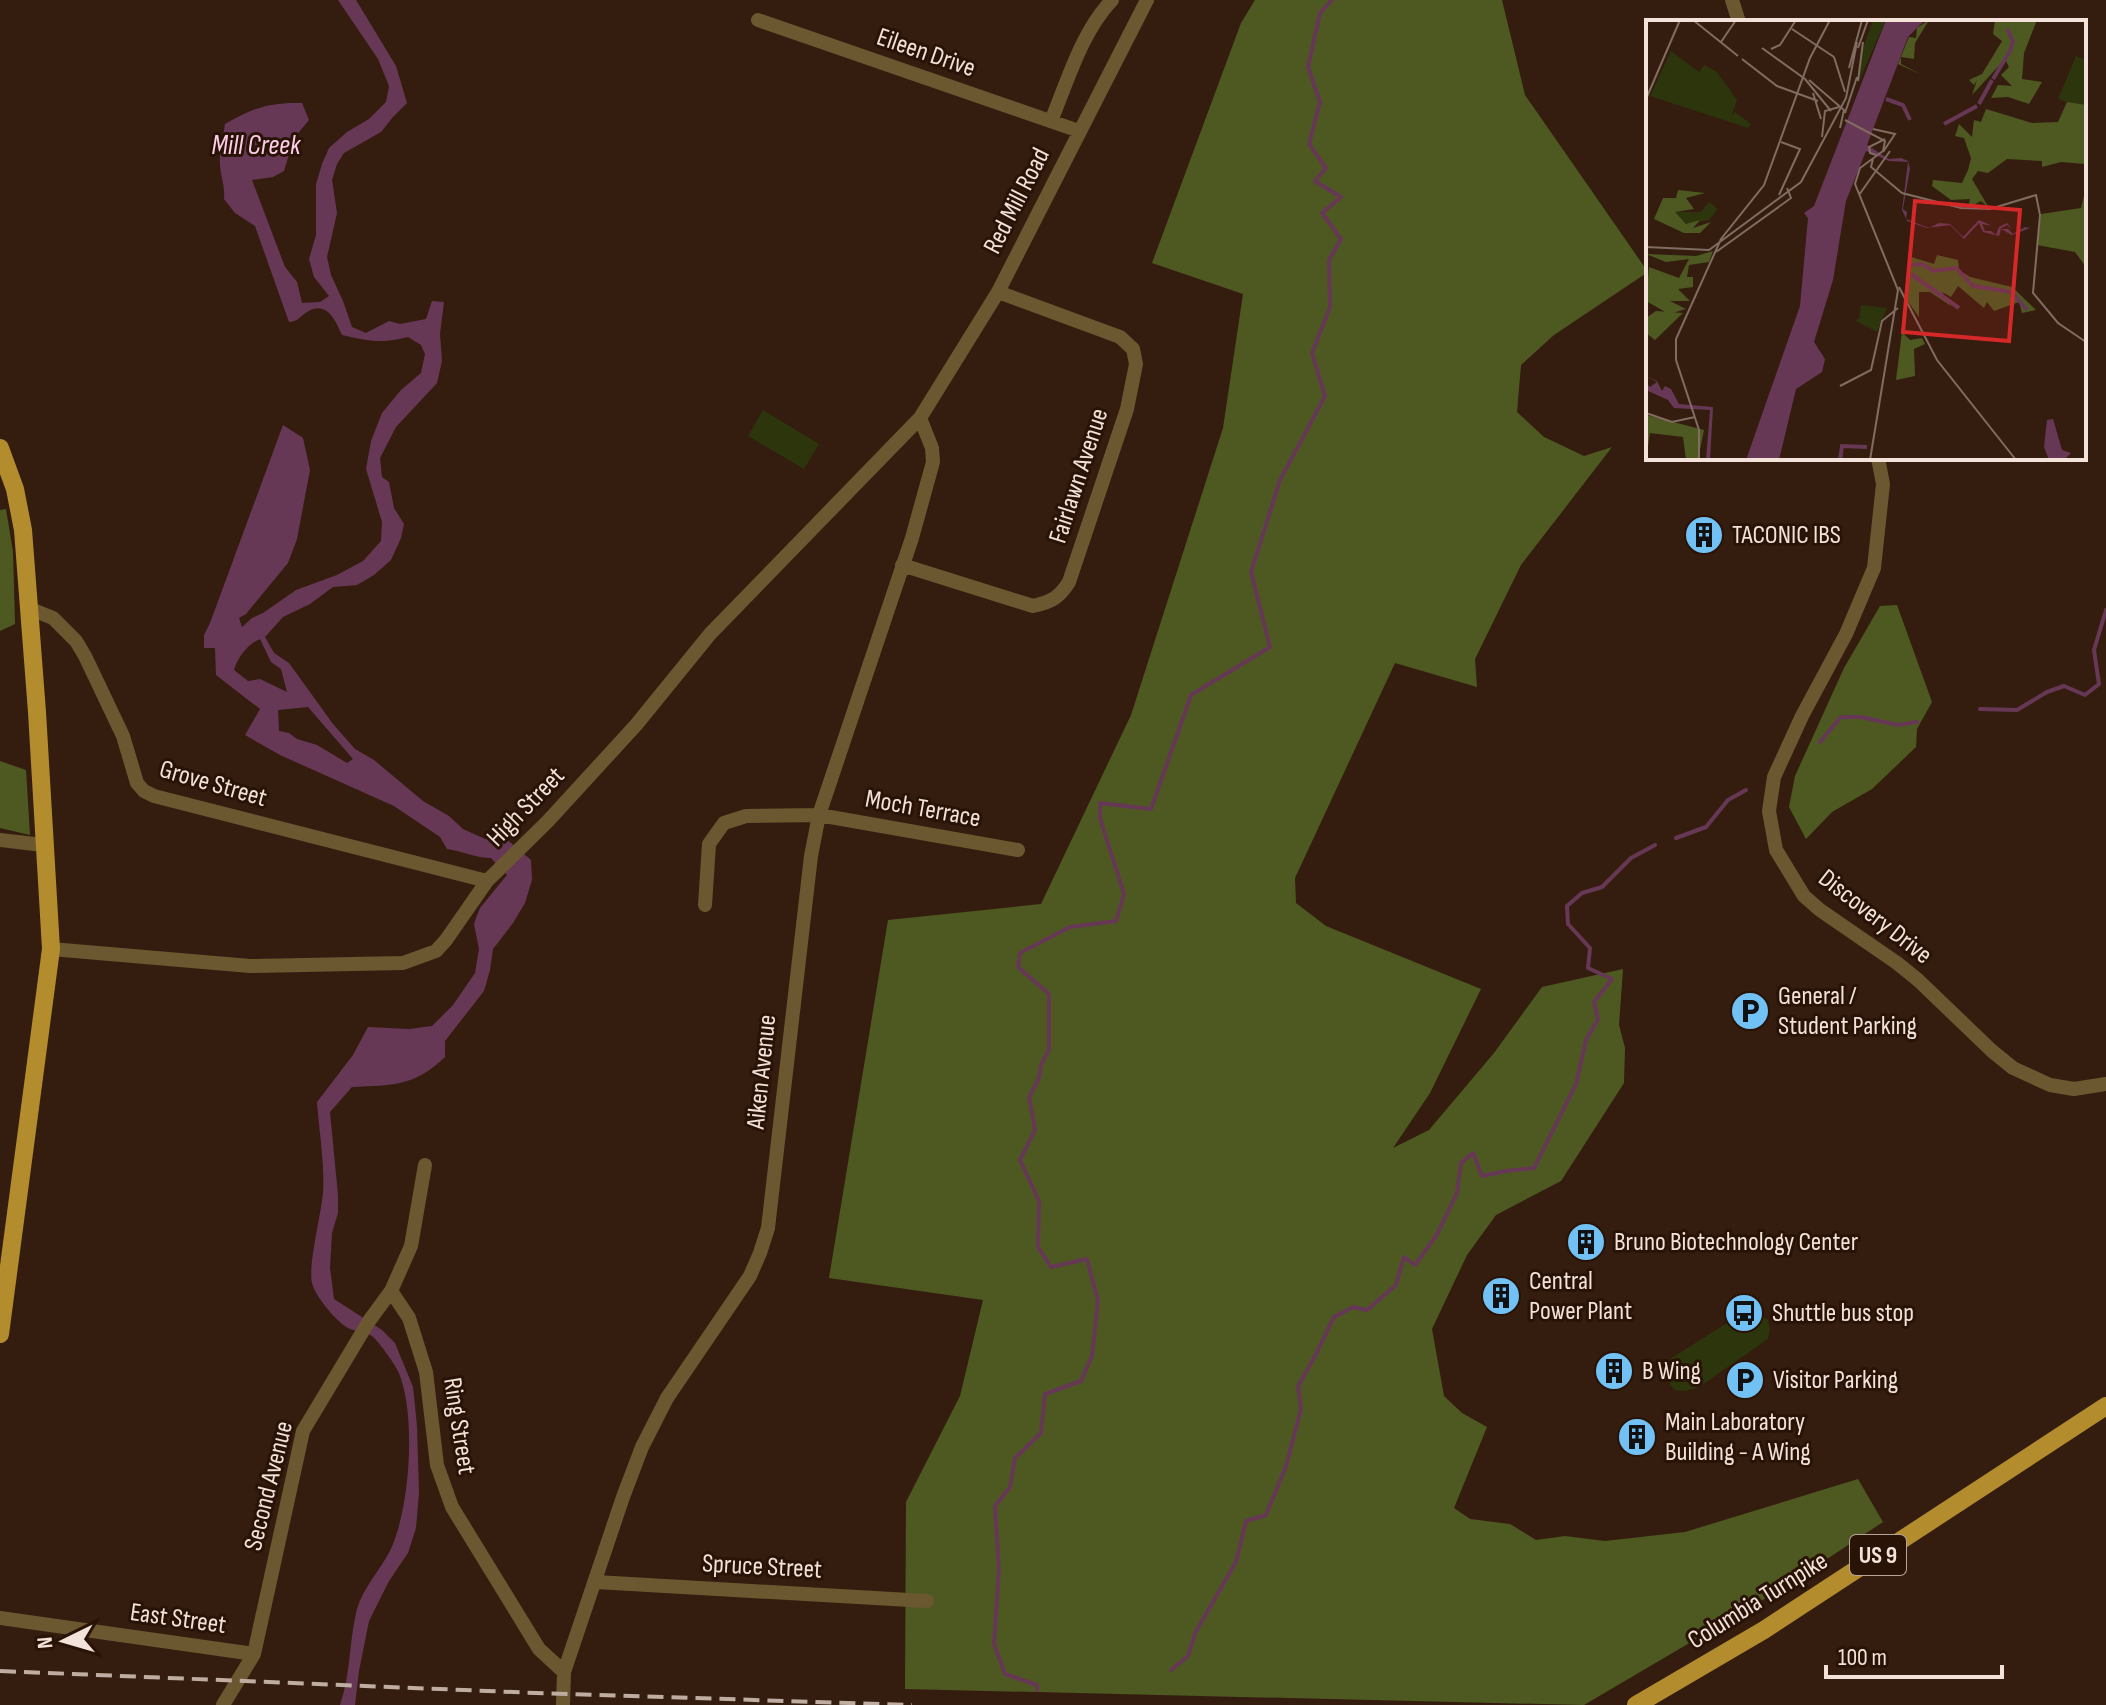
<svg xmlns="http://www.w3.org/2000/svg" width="2106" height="1705" font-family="'Sofia Sans Condensed',sans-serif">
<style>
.green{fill:#2d350c}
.forest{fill:#4e5922}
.water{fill:#673856;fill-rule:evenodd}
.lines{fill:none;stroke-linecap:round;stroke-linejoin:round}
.stream{stroke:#673856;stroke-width:4}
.minor{stroke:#6b5830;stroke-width:14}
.major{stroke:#b38c2e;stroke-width:18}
.rail{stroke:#bfada2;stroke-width:4;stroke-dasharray:16 8;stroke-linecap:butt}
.labels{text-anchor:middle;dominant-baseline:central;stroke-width:6;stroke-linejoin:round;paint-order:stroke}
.shield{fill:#291306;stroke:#b6a49a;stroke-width:2}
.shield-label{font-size:24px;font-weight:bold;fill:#f2e2d9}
.street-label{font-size:26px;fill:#f2e2d9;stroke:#291306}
.poi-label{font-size:26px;fill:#f2e2d9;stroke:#291306;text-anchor:start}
.water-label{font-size:28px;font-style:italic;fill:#feceeb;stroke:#291306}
.inset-river{fill:none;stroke:#673856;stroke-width:4}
.inset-road{fill:none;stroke:#806c60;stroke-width:2}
.view{fill:#d62828;fill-opacity:0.15;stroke:#d62828;stroke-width:4}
.inset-edge{fill:none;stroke:#f2e2d9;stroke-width:4}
</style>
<rect width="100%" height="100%" fill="#341d0f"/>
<!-- green -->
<path class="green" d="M 763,410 L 819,444 L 804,469 L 748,436 Z
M 1752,1310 L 1768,1320 L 1770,1329 L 1768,1339 L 1699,1387 L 1686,1391 L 1675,1390 C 1666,1380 1664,1371 1670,1359 L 1746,1311 Z"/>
<!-- forest -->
<path class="forest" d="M 1255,0 L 1502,0 L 1525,95 L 1648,272 L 1554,335 L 1521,365 L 1517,412 L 1544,437 L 1584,456 L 1612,447 L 1521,565 L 1475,659 L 1477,687 L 1395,663 L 1295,878 L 1296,903 L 1326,926 L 1481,989 L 1430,1093 L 1393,1148 L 1429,1130 L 1494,1053 L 1542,987 L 1623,969 L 1619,1025 L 1625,1048 L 1624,1083 L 1561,1181 L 1496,1215 L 1467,1255 L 1432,1329 L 1444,1396 L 1462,1413 L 1487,1427 L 1454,1508 L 1470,1519 L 1510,1524 L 1536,1540 L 1565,1536 L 1605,1541 L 1685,1532 L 1858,1479 L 1883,1522 L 1783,1588 L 1584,1705 L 905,1689 L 906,1502 L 960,1396 L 983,1300 L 829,1278 L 888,920 L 1041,904 L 1131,715 L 1223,428 L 1243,294 L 1152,263 L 1241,23 Z
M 6,509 L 13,552 L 15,624 L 0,631 L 0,510 Z
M 1897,605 L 1932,702 L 1917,729 L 1916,747 L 1872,789 L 1832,812 L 1806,839 L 1789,807 L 1795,776 L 1844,668 L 1880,606 Z
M 0,761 L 26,770 L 30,835 L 0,828 Z"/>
<!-- water -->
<path class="water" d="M 338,0 L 356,0 L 396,66 L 407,103 L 393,117 L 381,132 L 344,153 L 337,164 L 332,180 L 337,213 L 327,257 L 331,275 L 343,301 L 352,327 L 366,333 L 389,321 L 400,324 L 426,319 L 432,301 L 444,302 L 440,334 L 442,361 L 437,383 L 396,427 L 380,458 L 382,477 L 389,482 L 394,508 L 404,524 L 401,538 L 391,560 L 374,575 L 357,585 L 333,587 L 310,604 L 283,617 L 265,637 L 274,653 L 289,663 L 333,724 L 355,749 L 374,760 L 423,801 L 449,816 L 463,829 L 485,839 L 505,838 L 531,860 L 532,880 L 525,903 L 513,923 L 493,949 L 490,970 L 484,991 L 445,1041 L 445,1057 C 414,1087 392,1085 352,1087 L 330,1112 L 338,1195 L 338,1213 L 332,1233 L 330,1268 L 334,1299 L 382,1330 L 395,1343 L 413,1387 L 417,1426 L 419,1493 L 416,1528 L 408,1553 L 389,1581 L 369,1621 L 359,1671 L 355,1705 L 340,1705 C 351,1674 349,1640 357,1609 C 363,1588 380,1570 390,1551 C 410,1510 417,1413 398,1371 C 394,1363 379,1342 373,1337 C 365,1331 359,1332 350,1329 C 338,1324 315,1296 312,1283 C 308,1265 321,1215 323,1193 C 325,1165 319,1131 317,1102 L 353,1055 L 368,1027 L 409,1029 L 432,1026 L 453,1005 L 475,973 L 479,949 L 474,924 L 476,918 L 480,908 L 507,875 L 491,858 C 476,858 462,851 447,849 L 440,837 L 394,806 L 280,755 L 245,735 L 260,709 L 216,675 L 215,648 L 204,648 L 204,635 L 210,623 L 283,425 L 303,438 L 310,470 L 297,539 L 288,563 L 246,614 L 239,618 L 242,627 L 252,618 L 263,613 L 296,590 L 337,575 L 363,561 L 381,541 L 382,522 L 366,469 L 371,441 L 382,413 L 401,390 L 421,373 L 425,354 L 421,345 L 408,337 C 382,344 368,341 342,335 C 335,320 327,300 307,312 C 299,317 299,321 289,322 L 255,226 L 235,213 L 224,199 C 225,185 221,178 220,165 C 219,151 223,138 225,124 C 253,108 270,102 302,103 L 309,120 L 294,138 L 284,171 L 273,177 L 252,180 L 285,267 L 297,282 L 302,303 L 320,302 L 329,296 L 314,277 L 309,259 L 316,235 L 316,184 L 322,164 L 329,148 L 347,132 L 369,119 L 386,102 L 389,86 L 378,59 ZM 260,639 L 271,662 L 281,669 L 287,692 L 260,679 L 248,681 L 234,670 C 238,657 247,645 260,639 ZM 308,707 L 353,759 L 347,763 L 317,745 L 297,739 L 289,733 L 279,731 L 278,710 Z"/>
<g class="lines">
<!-- stream -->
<path class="stream" d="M 1980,709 L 2017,710 L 2047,692 L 2064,686 L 2085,695 L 2099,684 L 2094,650 L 2106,610
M 1820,742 L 1841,717 L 1861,717 L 1898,725 L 1917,722
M 1676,838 L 1706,827 L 1728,800 L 1746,790
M 1171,1670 L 1188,1656 L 1195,1633 L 1236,1562 L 1246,1521 L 1266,1515 L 1286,1466 L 1301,1409 L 1298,1386 L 1315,1356 L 1334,1317 L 1353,1307 L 1367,1310 L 1396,1285 L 1404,1257 L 1415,1265 L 1436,1236 L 1457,1193 L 1461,1163 L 1473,1153 L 1482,1176 L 1506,1171 L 1534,1168 L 1576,1084 L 1586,1040 L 1598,1019 L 1594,1002 L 1612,979 L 1588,968 L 1590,948 L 1568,924 L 1567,906 L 1582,893 L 1602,887 L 1631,858 L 1655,845
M 1037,1690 L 1037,1685 L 1005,1674 L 994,1644 L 999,1571 L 995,1506 L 1010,1487 L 1015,1458 L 1041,1433 L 1045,1394 L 1081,1381 L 1092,1356 L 1098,1301 L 1087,1259 L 1051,1267 L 1038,1247 L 1039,1201 L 1020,1160 L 1035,1130 L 1029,1097 L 1039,1078 L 1041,1065 L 1049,1049 L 1049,994 L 1018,967 L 1020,953 L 1070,927 L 1116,921 L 1124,894 L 1100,818 L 1100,803 L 1151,809 L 1191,695 L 1270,647 L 1251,572 L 1280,480 L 1325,396 L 1312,353 L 1330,307 L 1329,260 L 1341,239 L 1322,213 L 1341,197 L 1315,181 L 1326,168 L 1309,144 L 1320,102 L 1308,67 L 1320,13 L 1332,0"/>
<!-- minor -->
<path class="minor" d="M 1732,0 L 1739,22
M 758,20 L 1079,131
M 1051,121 C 1068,80 1081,33 1112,0
M 1878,458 L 1883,484 L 1874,568 L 1846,634 L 1802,716 L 1774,777 L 1769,811 L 1776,850 L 1804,896 L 1820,910 L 1897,963 L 1918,980 L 1992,1051 L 2013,1068 L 2050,1085 L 2074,1089 L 2106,1084
M 902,565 L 1033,606 C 1051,602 1059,598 1069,582 L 1127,409 L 1136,364 L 1133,349 L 1120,337 L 998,292
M 28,608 L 53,618 L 76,641 L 85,656 L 123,736 L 137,783 L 144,791 L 154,796 L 487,881
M 0,840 L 43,845
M 705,905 L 709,844 L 724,823 L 746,816 L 819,815 L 1018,850
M 51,949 L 250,966 L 403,963 L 436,951 L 446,940 L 487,881 L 548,821 L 636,725 L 710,634 L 920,418 L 998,292 L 1147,0
M 425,1165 L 411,1246 L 391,1291 L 409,1318 L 426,1372 L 437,1465 L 452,1507 L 539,1649 L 564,1672
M 596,1582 L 927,1601
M 0,1618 L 254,1654
M 223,1705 L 254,1654 L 303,1431 L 369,1321 L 391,1291
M 563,1705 L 564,1672 L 623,1497 L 642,1447 L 667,1398 L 750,1276 L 760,1253 L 768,1228 L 811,856 L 819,815 L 912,538 L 933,462 L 932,448 L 920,418"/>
<!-- major -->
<path class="major" d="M 0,448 L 15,489 L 23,530 L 37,712 L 51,949 L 0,1334
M 1636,1705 L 1764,1630 L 2106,1406"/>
<!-- rail -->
<path class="rail" d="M 0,1671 L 536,1693 L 912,1705"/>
</g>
<!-- icons -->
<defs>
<symbol id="building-disc" viewBox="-11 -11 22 22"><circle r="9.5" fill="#71c1f5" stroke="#291306"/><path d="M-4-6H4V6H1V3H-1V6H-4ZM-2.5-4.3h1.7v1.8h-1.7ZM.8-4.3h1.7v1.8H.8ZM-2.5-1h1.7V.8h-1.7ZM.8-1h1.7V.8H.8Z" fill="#111"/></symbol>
<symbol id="parking-disc" viewBox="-11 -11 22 22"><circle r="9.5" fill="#71c1f5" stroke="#291306"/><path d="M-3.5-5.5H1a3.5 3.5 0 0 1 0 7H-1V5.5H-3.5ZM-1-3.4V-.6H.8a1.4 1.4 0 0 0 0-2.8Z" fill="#111"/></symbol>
<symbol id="bus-disc" viewBox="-11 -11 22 22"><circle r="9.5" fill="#71c1f5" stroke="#291306"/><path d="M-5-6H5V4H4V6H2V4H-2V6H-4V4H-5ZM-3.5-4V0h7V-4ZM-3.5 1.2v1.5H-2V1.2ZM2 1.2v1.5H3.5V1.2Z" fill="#111"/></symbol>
</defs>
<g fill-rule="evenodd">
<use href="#building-disc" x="1682" y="513" width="44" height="44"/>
<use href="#parking-disc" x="1728" y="989" width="44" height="44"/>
<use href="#building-disc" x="1564" y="1220" width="44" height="44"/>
<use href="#building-disc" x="1479" y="1274" width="44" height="44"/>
<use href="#bus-disc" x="1722" y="1291" width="44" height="44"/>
<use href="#building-disc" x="1592" y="1349" width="44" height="44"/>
<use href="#parking-disc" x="1723" y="1358" width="44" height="44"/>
<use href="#building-disc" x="1615" y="1415" width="44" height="44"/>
</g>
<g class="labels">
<!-- shield labels -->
<rect class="shield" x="1850" y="1535" width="56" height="40" rx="6"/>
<g class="shield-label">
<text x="1878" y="1555">US 9</text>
</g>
<!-- street labels -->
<g class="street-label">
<text transform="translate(926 53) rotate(19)">Eileen Drive</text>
<text transform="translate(1017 201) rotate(-63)">Red Mill Road</text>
<text transform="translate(1079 476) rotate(-72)">Fairlawn Avenue</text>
<text transform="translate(213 784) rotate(16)">Grove Street</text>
<text transform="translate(526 807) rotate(-46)">High Street</text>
<text transform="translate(923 809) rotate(10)">Moch Terrace</text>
<text transform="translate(1875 917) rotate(38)">Discovery Drive</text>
<text transform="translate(762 1072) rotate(-84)">Aiken Avenue</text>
<text transform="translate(459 1426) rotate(81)">Ring Street</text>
<text transform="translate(269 1486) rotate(-76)">Second Avenue</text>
<text transform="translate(762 1567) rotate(3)">Spruce Street</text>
<text transform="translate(1758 1601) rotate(-32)">Columbia Turnpike</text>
<text transform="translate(178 1619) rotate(8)">East Street</text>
</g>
<!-- poi labels -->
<g class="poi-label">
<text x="1732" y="535">TACONIC IBS</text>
<text x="1778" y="996">General /<tspan x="1778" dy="30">Student Parking</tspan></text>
<text x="1614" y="1242">Bruno Biotechnology Center</text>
<text x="1529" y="1281">Central<tspan x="1529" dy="30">Power Plant</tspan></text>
<text x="1772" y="1313">Shuttle bus stop</text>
<text x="1642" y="1371">B Wing</text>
<text x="1773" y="1380">Visitor Parking</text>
<text x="1665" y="1422">Main Laboratory<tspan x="1665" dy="30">Building - A Wing</tspan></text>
</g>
<!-- water labels -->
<g class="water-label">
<text x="256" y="145">Mill Creek</text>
</g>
</g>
<!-- overview -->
<g transform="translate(1646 20)">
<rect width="440" height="440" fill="#341d0f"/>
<path d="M 227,0 L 240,0 L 213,61 L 215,34 ZM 25,31 L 53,52 L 58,45 L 71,52 L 91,80 L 86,95 L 89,92 L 105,104 L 102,108 L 4,76 ZM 430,36 L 440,40 L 440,85 L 434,87 L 412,79 ZM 63,182 L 72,189 L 63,200 L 43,204 L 31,199 L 29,192 L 55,192 ZM 215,285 L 241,288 L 231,312 L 208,300 L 213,299 Z" fill="#2d350c"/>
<path d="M 283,0 L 269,23 L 268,39 L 255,37 L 255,44 L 276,55 L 252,44 L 263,17 L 270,18 L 271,8 ZM 349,0 L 391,0 L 378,33 L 376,59 L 396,62 L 383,84 L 362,77 L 345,78 L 352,65 L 366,66 L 355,55 L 363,47 L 359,39 L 326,75 L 331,60 L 328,65 L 323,60 L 336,54 L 356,21 L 347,14 ZM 421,82 L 440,85 L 439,144 L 415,142 L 396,147 L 396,141 L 361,139 L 342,153 L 332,151 L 326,159 L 343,188 L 335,181 L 322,188 L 324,179 L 305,180 L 286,166 L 287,160 L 316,163 L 322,150 L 325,138 L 318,118 L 309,116 L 313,104 L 326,117 L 328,100 L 335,102 L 340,89 L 386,103 L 412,102 ZM 32,170 L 59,173 L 40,178 L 48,189 L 29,192 L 40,204 L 54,200 L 47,208 L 65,202 L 54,213 L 38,213 L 8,199 L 17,178 L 30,178 ZM 438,176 L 440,176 L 440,247 L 429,232 L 391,225 L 395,194 L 435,188 ZM 67,231 L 63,242 L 43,245 L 41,257 L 47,257 L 47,267 L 32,269 L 44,281 L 24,281 L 40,289 L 23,294 L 0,281 L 3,247 L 33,258 L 43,239 L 20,242 L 0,234 L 50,236 ZM 291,235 L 312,240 L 313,250 L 324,257 L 366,267 L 390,290 L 376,293 L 373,282 L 348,291 L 341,282 L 338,288 L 312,266 L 305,277 L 296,272 L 305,286 L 284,272 L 273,272 L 273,297 L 260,279 L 265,237 L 288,244 ZM 10,291 L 37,293 L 9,320 L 0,313 L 0,298 ZM 256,312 L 264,320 L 276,318 L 279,324 L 268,329 L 269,356 L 250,360 ZM 0,395 L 58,410 L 52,440 L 40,440 L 37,417 L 4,413 L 0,440 Z" fill="#4e5922"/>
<path d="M 240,0 L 279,0 L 262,17 L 221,125 L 243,139 L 255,138 L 262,141 L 264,149 L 263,154 L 257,189 L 261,192 L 260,199 L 283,208 L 293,203 L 304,204 L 317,217 L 333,200 L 346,206 L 336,204 L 339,211 L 345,211 L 350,215 L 353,207 L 361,203 L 366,209 L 361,205 L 354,209 L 362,209 L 367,214 L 379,207 L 384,208 L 366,215 L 355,209 L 353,216 L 337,212 L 333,203 L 318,219 L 304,205 L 281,208 L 261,201 L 256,190 L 262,142 L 243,141 L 220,131 L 200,181 L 187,260 L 168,322 L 179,339 L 176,352 L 150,369 L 133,440 L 100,440 L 154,286 L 162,198 L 158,193 L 168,186 ZM 0,356 L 11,361 L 16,371 L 19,366 L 25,369 L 33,384 L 67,387 L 64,440 L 60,440 L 64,390 L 28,388 L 22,380 L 0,370 L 0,363 L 4,367 L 11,362 ZM 407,399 L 416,430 L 425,433 L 418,440 L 403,440 L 398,427 L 401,400 Z" fill="#673856"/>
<path class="inset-river" d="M 347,59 L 364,31 L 367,21 L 361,9M 240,79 L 257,85 L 264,100M 333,84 L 346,60M 298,104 L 331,86M 264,245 L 276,244 L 288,251 L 310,248 L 327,266 L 366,272 L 381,290M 265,254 L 313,288M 194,440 L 196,426 L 221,427"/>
<path class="inset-road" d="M 47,0 L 92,36M 146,9 L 188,37M 75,22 L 90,0M 116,28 L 159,59 L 185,91M 212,28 L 222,0M 125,29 L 134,25 L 150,0M 188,37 L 199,72M 96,39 L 131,66 L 172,81M 203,48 L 216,0M 163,60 L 198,90 L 194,108M 212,61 L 217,22M 167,73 L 175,99M 0,79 L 34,0M 199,93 L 211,57M 199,100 L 239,121 L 237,131 L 214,148 L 209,164 L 252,270 L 224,440M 227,109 L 249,114 L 237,132M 176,117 L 179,91 L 193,87M 230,135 L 224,133 L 223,127 L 239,119M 227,139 L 225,147 L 256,173 L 315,188 L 344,189 L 390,175 L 394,195 L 387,273 L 412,303 L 440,322M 133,175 L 154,129 L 135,122M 213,175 L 244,131M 0,227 L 63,230 L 155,162 L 200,78 L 211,22M 70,232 L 145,178 L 141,168M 253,267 L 291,340 L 370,440M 194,366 L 225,350 L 236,301 L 252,288M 0,393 L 26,402 L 49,397M 53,440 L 53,410 L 30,340 L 30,319 L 75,219 L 118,165 L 164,38 L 184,0"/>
<path class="view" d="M 269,181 L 374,190 L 363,321 L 257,312 Z"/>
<rect width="440" height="440" class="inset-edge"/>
</g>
<!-- north arrow -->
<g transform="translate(64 1641) rotate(265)" stroke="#291306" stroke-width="6" paint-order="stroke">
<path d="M0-6L14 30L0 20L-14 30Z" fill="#f2e2d9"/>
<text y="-12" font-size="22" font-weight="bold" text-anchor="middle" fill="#f2e2d9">N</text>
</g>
<!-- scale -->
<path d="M1826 1665v12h176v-12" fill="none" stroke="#f2e2d9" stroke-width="4"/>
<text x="1838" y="1665" font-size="24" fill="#f2e2d9" stroke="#291306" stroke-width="6" paint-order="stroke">100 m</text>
</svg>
